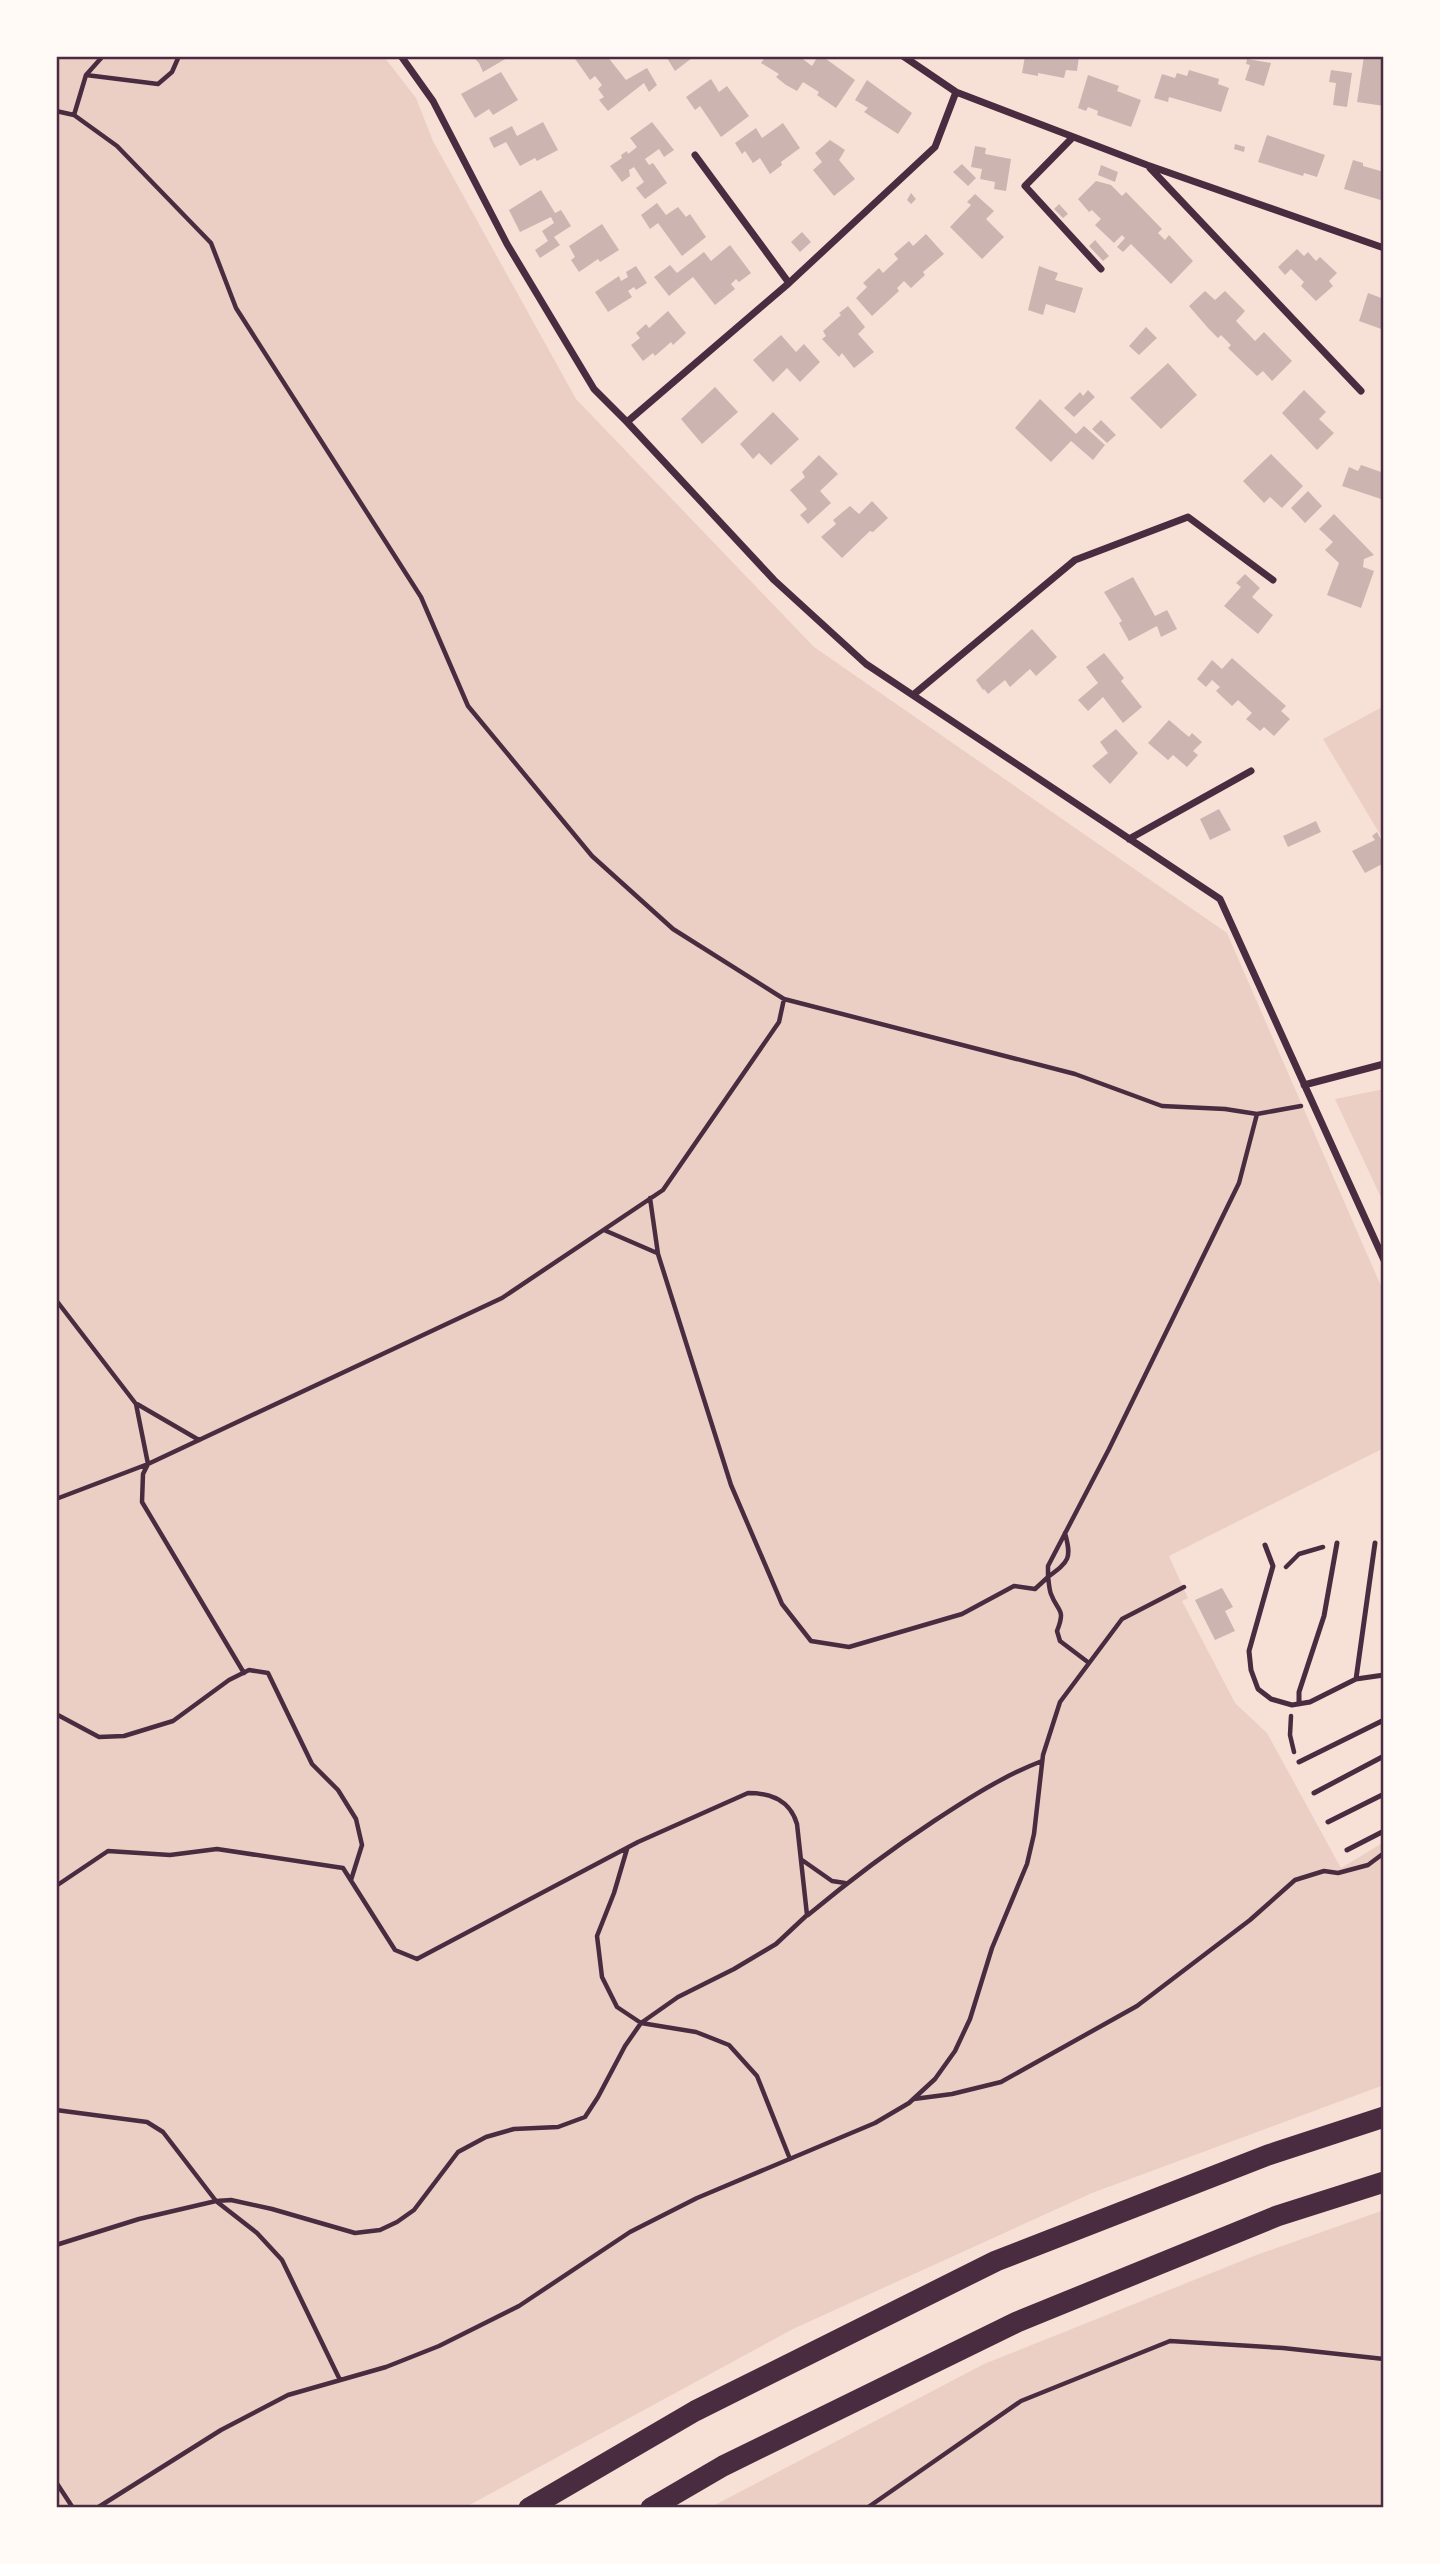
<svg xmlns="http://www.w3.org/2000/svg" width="1440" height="2564" font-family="'DM Sans',sans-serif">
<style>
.green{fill:#ebcfc5}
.building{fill:#ccb4b1}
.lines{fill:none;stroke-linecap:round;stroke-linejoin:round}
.path{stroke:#4a2c40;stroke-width:4.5}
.service{stroke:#4a2c40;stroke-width:5}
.minor{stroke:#4a2c40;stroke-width:7}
.motorway{stroke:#4a2c40;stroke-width:21}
.neatline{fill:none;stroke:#4a2c40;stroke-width:2.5}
</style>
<rect width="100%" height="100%" fill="#f7e1d7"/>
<!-- green -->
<path class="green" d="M 56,56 L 378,56 L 385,58 L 416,98 L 433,141 L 576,399 L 814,647 L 1227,933 L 1384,1293 L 1384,1448 L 1169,1556 L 1188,1598 L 1182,1601 L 1235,1703 L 1267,1733 L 1341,1868 L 1384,1842 L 1384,2085 L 1092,2193 L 793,2329 L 464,2508 L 56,2508 Z
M 1384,706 L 1384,841 L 1323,739 Z
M 1384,1089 L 1384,1204 L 1335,1099 Z
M 1384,2210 L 1384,2508 L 709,2508 L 984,2364 L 1259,2254 Z"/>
<!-- building -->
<path class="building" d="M 472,56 L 505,56 L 507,58 L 483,72 L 479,63 Z
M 573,56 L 607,56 L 626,80 L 647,68 L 657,85 L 649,92 L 644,83 L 608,111 L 599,100 L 604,97 L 598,89 L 602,85 L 595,76 L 590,80 Z
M 671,56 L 690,56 L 692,58 L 675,71 L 667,58 Z
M 766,56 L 799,56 L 812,66 L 818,56 L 822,56 L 855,80 L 836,108 L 817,95 L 819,92 L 803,82 L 797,91 L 786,85 L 776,77 L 779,74 L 761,63 Z
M 1025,56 L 1079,56 L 1077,71 L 1066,70 L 1064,78 L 1038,73 L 1038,76 L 1022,73 Z
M 1364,56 L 1384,57 L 1384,106 L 1357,102 Z
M 1247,59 L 1271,63 L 1264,86 L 1245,80 L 1250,65 L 1246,64 Z
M 1189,70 L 1219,79 L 1218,84 L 1229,88 L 1221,112 L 1169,97 L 1168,102 L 1154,98 L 1162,74 L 1175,78 L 1177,73 L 1187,76 Z
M 1331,70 L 1352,73 L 1347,107 L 1333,105 L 1336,83 L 1329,82 Z
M 501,72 L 518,100 L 493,115 L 489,109 L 475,118 L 461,94 Z
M 1088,75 L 1119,86 L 1117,91 L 1141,100 L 1131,127 L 1097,115 L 1098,111 L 1088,107 L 1086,111 L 1078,108 Z
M 711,79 L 719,92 L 727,86 L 749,116 L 721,137 L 700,106 L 695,110 L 686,97 Z
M 867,80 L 912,113 L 898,134 L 864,112 L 868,108 L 855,100 Z
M 543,122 L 558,150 L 537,161 L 535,158 L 520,166 L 506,142 L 494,148 L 489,138 L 512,126 L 517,136 Z
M 652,122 L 674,150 L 664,157 L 659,149 L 645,159 L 649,165 L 653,163 L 667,183 L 645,199 L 636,188 L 644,182 L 634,167 L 629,170 L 630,176 L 622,182 L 610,166 L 622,158 L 621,155 L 627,151 L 628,154 L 637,147 L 630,138 Z
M 783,123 L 800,148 L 781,162 L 782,165 L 770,174 L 760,158 L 753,163 L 745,151 L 742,154 L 735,143 L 756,128 L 762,138 Z
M 1267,135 L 1325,155 L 1317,177 L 1304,173 L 1303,176 L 1258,162 Z
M 830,140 L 845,150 L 839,160 L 855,179 L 834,196 L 813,170 L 822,162 L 815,153 Z
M 1235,144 L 1245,147 L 1244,152 L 1234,149 Z
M 975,146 L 986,148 L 985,154 L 1011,159 L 1006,191 L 994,189 L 995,182 L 980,179 L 982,169 L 971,167 Z
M 1353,160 L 1363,163 L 1363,166 L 1384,172 L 1384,201 L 1344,189 Z
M 962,164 L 976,178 L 968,186 L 953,172 Z
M 1101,165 L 1118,172 L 1115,182 L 1098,175 Z
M 1096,181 L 1111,185 L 1122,196 L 1126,192 L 1162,229 L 1158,233 L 1165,240 L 1169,235 L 1193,261 L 1171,284 L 1131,244 L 1123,252 L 1117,247 L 1125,238 L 1122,235 L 1114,243 L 1095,225 L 1101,219 L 1092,210 L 1089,212 L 1078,199 Z
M 541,190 L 555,213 L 561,210 L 571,226 L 554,237 L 560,245 L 540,258 L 535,250 L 548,241 L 542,231 L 554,223 L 551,217 L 520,232 L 509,210 Z
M 911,193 L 916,199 L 911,204 L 907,200 Z
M 975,194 L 994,211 L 986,219 L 1004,237 L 982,259 L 950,227 L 971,205 L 967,202 Z
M 657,203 L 666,215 L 678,207 L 686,217 L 690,214 L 706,237 L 682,256 L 658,223 L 650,229 L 641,215 Z
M 1059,204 L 1068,214 L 1063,218 L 1054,209 Z
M 602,224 L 619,250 L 600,262 L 598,259 L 579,272 L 571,260 L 575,257 L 569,246 Z
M 802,232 L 811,242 L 800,252 L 791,242 Z
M 926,234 L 944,254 L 923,272 L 925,275 L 911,288 L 904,281 L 897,288 L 899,291 L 872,316 L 856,298 L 867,287 L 863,283 L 879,268 L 883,273 L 898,259 L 894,254 L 909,241 L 913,246 Z
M 1095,240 L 1109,256 L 1103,261 L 1089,246 Z
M 730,245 L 751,273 L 739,282 L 736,279 L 731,284 L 735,289 L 715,305 L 693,277 L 669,296 L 654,277 L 670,265 L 677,273 L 704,252 L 711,261 Z
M 1297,249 L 1304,256 L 1308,252 L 1316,261 L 1320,257 L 1337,273 L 1329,281 L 1333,286 L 1316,301 L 1301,286 L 1304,282 L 1291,269 L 1285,275 L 1278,267 Z
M 636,266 L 647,283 L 636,290 L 634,287 L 628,291 L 632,297 L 608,312 L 595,292 L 619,276 L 621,281 L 628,277 L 626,272 Z
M 1039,266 L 1058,273 L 1055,280 L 1083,288 L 1075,313 L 1046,304 L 1043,315 L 1028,310 Z
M 1205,291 L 1215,300 L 1225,291 L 1245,311 L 1236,321 L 1255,341 L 1264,332 L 1292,361 L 1272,381 L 1263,371 L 1257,376 L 1228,348 L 1231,345 L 1221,335 L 1218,338 L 1208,328 L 1189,306 Z
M 1368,293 L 1384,299 L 1384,330 L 1359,321 Z
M 848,306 L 865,327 L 858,334 L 874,352 L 854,368 L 842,353 L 839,357 L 822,339 L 826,336 L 823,331 L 841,315 L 839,313 Z
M 668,311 L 686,333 L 673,345 L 671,342 L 655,356 L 653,353 L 643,361 L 631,345 L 640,338 L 636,333 L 646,324 L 649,328 Z
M 1146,327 L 1157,338 L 1139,355 L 1129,346 Z
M 781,335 L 796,352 L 804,344 L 820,362 L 800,382 L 787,368 L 773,382 L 753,360 Z
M 1168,363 L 1197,395 L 1161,429 L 1130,398 Z
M 715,387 L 738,412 L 702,444 L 681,419 Z
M 1088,390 L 1095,397 L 1074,417 L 1064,408 L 1080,392 L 1083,396 Z
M 1304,390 L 1326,412 L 1319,419 L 1334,433 L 1317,450 L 1282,413 Z
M 1040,399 L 1076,434 L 1084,426 L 1105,445 L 1093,460 L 1071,441 L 1051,462 L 1015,428 Z
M 773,412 L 799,439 L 771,465 L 759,453 L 753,459 L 740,444 Z
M 1101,420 L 1116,435 L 1107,443 L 1092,429 Z
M 1271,454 L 1303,486 L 1282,508 L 1270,497 L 1264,503 L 1243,481 Z
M 819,455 L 838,474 L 820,491 L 831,503 L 808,524 L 800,515 L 807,509 L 790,490 L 805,477 L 802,472 Z
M 1361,465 L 1384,473 L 1384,500 L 1342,486 L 1349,467 L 1358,471 Z
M 1308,491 L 1322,506 L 1305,523 L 1291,508 Z
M 872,501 L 888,518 L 873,532 L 870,531 L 842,558 L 821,537 L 836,524 L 833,520 L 850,506 L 859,514 Z
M 1334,514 L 1374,555 L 1364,559 L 1363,567 L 1374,571 L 1361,608 L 1327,595 L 1339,563 L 1325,550 L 1333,542 L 1319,529 Z
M 1245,574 L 1260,588 L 1252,597 L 1273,615 L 1258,634 L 1224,606 L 1241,587 L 1236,583 Z
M 1133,577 L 1155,616 L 1167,610 L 1177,629 L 1161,637 L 1157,626 L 1129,641 L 1119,623 L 1122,621 L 1104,592 Z
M 1032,629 L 1057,657 L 1036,676 L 1030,669 L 1010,687 L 1005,680 L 988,694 L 984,689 L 983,690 L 976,680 Z
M 1104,653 L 1124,678 L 1121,681 L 1142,707 L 1123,723 L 1103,697 L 1088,711 L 1078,700 L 1098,683 L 1086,667 Z
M 1232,658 L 1286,706 L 1281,711 L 1290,719 L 1274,736 L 1264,727 L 1260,731 L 1246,719 L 1252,713 L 1238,700 L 1232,706 L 1216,691 L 1220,687 L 1212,680 L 1206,687 L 1197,679 L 1212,660 L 1222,669 Z
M 1169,720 L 1189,737 L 1192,733 L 1202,742 L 1193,751 L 1198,755 L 1187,767 L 1173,755 L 1168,760 L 1148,743 Z
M 1116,729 L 1138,753 L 1110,784 L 1092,766 L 1108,753 L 1100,742 Z
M 1219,809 L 1231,830 L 1210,840 L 1200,819 Z
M 1316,821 L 1321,832 L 1288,847 L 1283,836 Z
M 1377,832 L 1384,845 L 1384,863 L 1365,873 L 1352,851 L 1375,840 L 1372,836 Z
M 1222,1588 L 1233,1607 L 1225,1611 L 1235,1631 L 1215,1640 L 1195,1600 Z"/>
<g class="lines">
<!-- path -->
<path class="path" d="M 86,75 L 158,84 L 172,72 L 179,56
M 56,111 L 74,115 L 117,146 L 211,243 L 236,308 L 421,597 L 468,706 L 592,856 L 673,929 L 784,999 L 1075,1074 L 1162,1106 L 1225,1109 L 1257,1114 L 1301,1106
M 74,115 L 86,75 L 103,56
M 650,1198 L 658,1254 L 731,1485 L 782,1604 L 811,1641 L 849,1647 L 962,1614 L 1014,1586 L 1035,1589 L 1048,1577 L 1048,1566 L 1109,1449 L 1239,1183 L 1257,1114
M 604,1230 L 657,1253
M 56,1300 L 136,1404 L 148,1464 L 143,1474 L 142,1502 L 244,1673
M 137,1404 L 199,1440
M 56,1499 L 148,1464 L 502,1298 L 663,1190 L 779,1022 L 784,999
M 1065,1533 C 1072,1559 1069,1561 1048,1577 C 1049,1582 1049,1589 1051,1594 C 1058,1613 1066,1608 1057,1631 L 1060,1641 L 1089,1663
M 1286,1567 L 1299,1554 L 1323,1547
M 56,1714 L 99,1737 L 124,1736 L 173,1721 L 229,1680 L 249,1670 L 268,1673 L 312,1764 L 338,1790 L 356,1819 L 362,1845 L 351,1880
M 1291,1716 L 1290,1735 L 1294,1752
M 627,1849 L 614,1893 L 597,1936 L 602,1977 L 617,2007 L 641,2023 L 696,2032 L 729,2045 L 757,2076 L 790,2159
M 802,1860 L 832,1881 L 845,1883
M 56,1886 L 108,1851 L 170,1855 L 217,1849 L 343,1868 L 395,1950 L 417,1959 L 638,1842 L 748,1793 C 771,1793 790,1800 797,1824 L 807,1915 L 776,1944 L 734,1969 L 678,1997 L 641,2023 L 625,2046 L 598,2097 L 585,2117 L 558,2127 L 514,2129 L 486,2137 L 458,2152 L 414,2210 L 397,2222 L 380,2230 L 355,2233 L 272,2209 L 231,2200 L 216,2201 L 139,2219 L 56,2245
M 808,1915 C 849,1881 890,1850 934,1821 C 969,1798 1003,1776 1042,1761
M 914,2099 L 952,2094 L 1001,2082 L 1137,2006 L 1250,1920 L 1295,1880 L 1324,1871 L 1338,1873 L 1368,1865 L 1384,1853
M 56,2110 L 147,2122 L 163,2132 L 216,2201 L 257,2233 L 282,2260 L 340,2380
M 56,2482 L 73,2508
M 97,2508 L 221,2430 L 288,2395 L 386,2367 L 439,2346 L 519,2306 L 630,2232 L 697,2198 L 875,2123 L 909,2103 L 935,2079 L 955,2051 L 970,2019 L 992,1948 L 1027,1864 L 1034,1834 L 1043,1755 L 1060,1702 L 1122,1619 L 1184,1587
M 867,2508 L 1021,2401 L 1170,2341 L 1283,2348 L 1384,2359"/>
<!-- service -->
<path class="service" d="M 1265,1545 L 1273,1566 L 1249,1651 L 1251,1670 L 1258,1689 L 1271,1699 L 1292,1705 L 1310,1702 L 1356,1679 L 1384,1675
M 1356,1679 L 1375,1543
M 1299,1704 L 1299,1692 L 1324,1616 L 1337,1543
M 1299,1762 L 1384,1720
M 1314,1793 L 1384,1756
M 1328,1822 L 1384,1794
M 1347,1850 L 1384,1831"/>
<!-- minor -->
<path class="minor" d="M 401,56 L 433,101 L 507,244 L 594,389 L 627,422 L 774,580 L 866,664 L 1220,899 L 1384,1260
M 903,56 L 956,92 L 1147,165 L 1384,248
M 1073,137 L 1025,186 L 1101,269
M 695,155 L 789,283
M 1150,168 L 1361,391
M 627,422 L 789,283 L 935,147 L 956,92
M 913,695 L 1075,560 L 1188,517 L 1273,580
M 1129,839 L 1251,771
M 1304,1085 L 1384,1064"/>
<!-- motorway -->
<path class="motorway" d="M 529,2508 L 695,2411 L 996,2261 L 1268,2155 L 1384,2117
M 651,2508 L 723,2466 L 1017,2322 L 1277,2216 L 1384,2182"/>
</g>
<!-- border -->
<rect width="1440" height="2564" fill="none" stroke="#fffaf5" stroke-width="116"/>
<rect x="58" y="58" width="1324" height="2448" class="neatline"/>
</svg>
